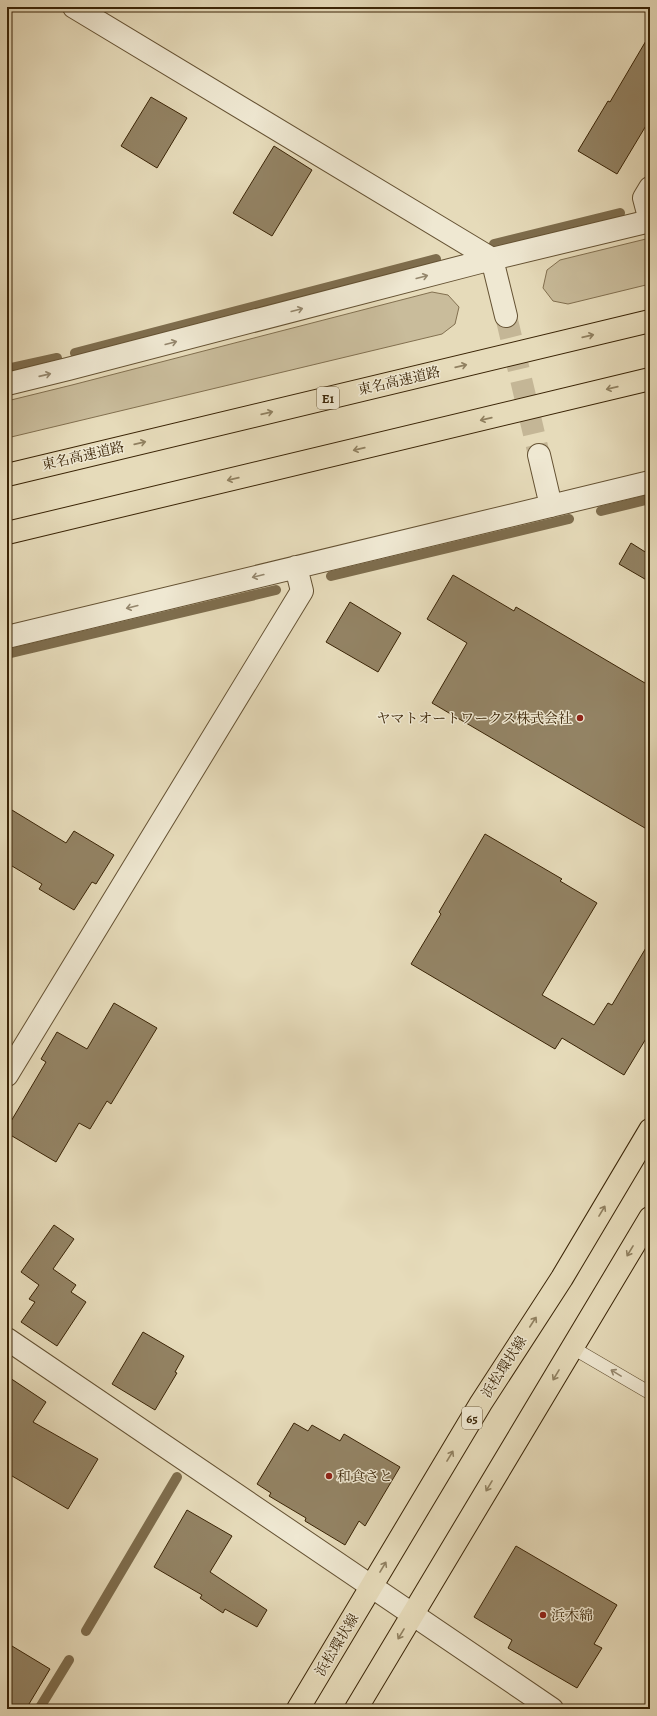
<svg xmlns="http://www.w3.org/2000/svg" width="657" height="1716" font-family="Alegreya,'Noto Serif JP',serif">
<style>
.green{fill:#c9bc9b;stroke:#827050}
.lines{fill:none;stroke-linecap:round;stroke-linejoin:round}
.stream{stroke:#7e6d4d;stroke-width:10}
.building{fill:#938364;stroke:#3a2406}
.minor-tunnel{stroke:#c4b696;stroke-width:22;stroke-dasharray:22 11;stroke-linecap:butt}
.service-casing{stroke:#655233;stroke-width:14}
.minor-casing{stroke:#655233;stroke-width:24}
.primary-casing{stroke:#3a2406;stroke-width:24}
.motorway-casing{stroke:#3a2406;stroke-width:24}
.service{stroke:#efe8d2;stroke-width:13}
.minor{stroke:#efe8d2;stroke-width:22}
.primary{stroke:#e6dbba;stroke-width:22}
.motorway{stroke:#e6dbba;stroke-width:22}
.oneway{stroke:#94866c}
.oneway2{stroke:#908060}
.poi-dot{fill:#8f2418;stroke:#efe8d2;stroke-width:1.5}
.labels{text-anchor:middle;dominant-baseline:central;stroke-width:3;stroke-linejoin:round;paint-order:stroke}
.shield{fill:#efe8d2;stroke:#705f43;stroke-width:1}
.shield-label{font-size:13px;font-weight:bold;fill:#3a2406}
.street-label{font-size:14px;fill:#3a2406;stroke:#efe8d2}
.poi-label{font-size:14px;fill:#3a2406;stroke:#efe8d2;text-anchor:start}
</style>
<rect width="100%" height="100%" fill="#e6dbba"/>
<filter id="stains"><feTurbulence type="fractalNoise" baseFrequency=".005" numOctaves="4"/><feColorMatrix values="0 0 0 0 .2 0 0 0 0 .09 0 0 0 0 .02 0 0 0 .5 -.17"/></filter>
<radialGradient id="worn" r=".72"><stop offset=".6" stop-color="#630" stop-opacity="0"/><stop offset="1" stop-color="#630" stop-opacity=".3"/></radialGradient>
<!-- green -->
<path class="green" d="M 650,238 L 650,284 L 568,304 L 553,301 L 543,288 L 547,270 L 560,260 Z
M 432,292 L 448,295 L 459,307 L 455,324 L 442,334 L 7,438 L 7,401 L 72,385 Z"/>
<g class="lines">
<!-- stream -->
<path class="stream" d="M 494,244 L 620,213
M 75,353 L 436,259
M 7,369 L 57,358
M 601,511 L 650,499
M 331,576 L 569,519
M 7,654 L 276,590
M 86,1631 L 177,1477
M 39,1709 L 69,1660"/>
</g>
<!-- building -->
<path class="building" d="M 650,34 L 650,119 L 617,174 L 578,151 L 608,101 L 610,102 Z
M 151,97 L 187,118 L 157,168 L 121,146 Z
M 274,146 L 312,170 L 272,236 L 233,213 Z
M 631,543 L 650,555 L 650,582 L 619,564 Z
M 453,575 L 514,611 L 516,607 L 650,686 L 650,831 L 432,703 L 467,643 L 427,619 Z
M 350,602 L 401,633 L 378,672 L 326,642 Z
M 7,807 L 66,843 L 74,831 L 114,855 L 96,884 L 92,882 L 74,910 L 39,889 L 42,884 L 7,863 Z
M 485,834 L 562,879 L 560,881 L 597,903 L 542,995 L 594,1025 L 608,1003 L 612,1005 L 650,941 L 650,1032 L 624,1075 L 562,1038 L 555,1049 L 411,964 L 441,914 L 439,912 Z
M 114,1003 L 157,1028 L 111,1104 L 107,1101 L 90,1129 L 79,1123 L 56,1162 L 7,1133 L 7,1128 L 46,1062 L 41,1059 L 57,1032 L 87,1049 Z
M 54,1225 L 74,1239 L 53,1269 L 76,1285 L 71,1292 L 86,1302 L 57,1346 L 21,1322 L 35,1302 L 29,1299 L 39,1285 L 21,1272 Z
M 143,1332 L 184,1356 L 175,1372 L 177,1373 L 155,1410 L 112,1384 Z
M 7,1376 L 46,1402 L 33,1422 L 98,1459 L 68,1509 L 7,1473 Z
M 294,1423 L 308,1431 L 312,1425 L 340,1441 L 344,1434 L 400,1467 L 365,1526 L 359,1521 L 345,1545 L 305,1521 L 306,1518 L 269,1496 L 271,1493 L 257,1484 Z
M 187,1510 L 232,1536 L 210,1572 L 267,1610 L 257,1627 L 225,1609 L 223,1613 L 200,1598 L 202,1595 L 154,1567 Z
M 516,1546 L 617,1605 L 594,1644 L 602,1648 L 577,1688 L 508,1648 L 512,1640 L 474,1617 Z
M 7,1643 L 50,1669 L 26,1709 L 7,1709 Z"/>
<g class="lines">
<!-- minor-tunnel -->
<path class="minor-tunnel" d="M 506,316 L 539,455"/>
<defs>
<path id="service" d="M 573,1348 L 650,1393"/>
<path id="minor" d="M 74,7 L 492,259 L 506,316
M 650,221 L 644,198 L 650,188
M 7,384 L 68,369 L 492,259 L 650,221
M 539,455 L 551,506
M 7,637 L 650,482
M 7,1075 L 302,591 L 296,567
M 7,1339 L 552,1709"/>
<path id="primary" d="M 298,1709 L 481,1403 L 562,1278 L 650,1130
M 356,1709 L 650,1218"/>
<path id="motorway" d="M 7,475 L 650,321
M 7,533 L 650,379"/>
</defs>
<!-- service casing -->
<use href="#service" class="service-casing"/>
<!-- minor casing -->
<use href="#minor" class="minor-casing"/>
<!-- primary casing -->
<use href="#primary" class="primary-casing"/>
<!-- motorway casing -->
<use href="#motorway" class="motorway-casing"/>
<!-- service -->
<use href="#service" class="service"/>
<!-- minor -->
<use href="#minor" class="minor"/>
<!-- primary -->
<use href="#primary" class="primary"/>
<!-- motorway -->
<use href="#motorway" class="motorway"/>
</g>
<!-- one-way arrows -->
<defs><path id="oneway-shaft" d="M-6 0H5M1.5-3L5.5 0L1.5 3" fill="none" stroke-width="1.6" stroke-linecap="round" stroke-linejoin="round"/></defs>
<g class="oneway">
<use href="#oneway-shaft" transform="translate(422 277) rotate(-15)"/>
<use href="#oneway-shaft" transform="translate(297 310) rotate(-15)"/>
<use href="#oneway-shaft" transform="translate(171 343) rotate(-15)"/>
<use href="#oneway-shaft" transform="translate(45 375) rotate(-13)"/>
<use href="#oneway-shaft" transform="translate(258 576) rotate(166)"/>
<use href="#oneway-shaft" transform="translate(132 607) rotate(166)"/>
<use href="#oneway-shaft" transform="translate(616 1373) rotate(-149)"/>
</g>
<g class="oneway2">
<use href="#oneway-shaft" transform="translate(588 336) rotate(-13)"/>
<use href="#oneway-shaft" transform="translate(461 366) rotate(-13)"/>
<use href="#oneway-shaft" transform="translate(612 388) rotate(167)"/>
<use href="#oneway-shaft" transform="translate(267 413) rotate(-13)"/>
<use href="#oneway-shaft" transform="translate(486 419) rotate(167)"/>
<use href="#oneway-shaft" transform="translate(140 443) rotate(-13)"/>
<use href="#oneway-shaft" transform="translate(359 449) rotate(167)"/>
<use href="#oneway-shaft" transform="translate(233 479) rotate(167)"/>
<use href="#oneway-shaft" transform="translate(602 1211) rotate(-59)"/>
<use href="#oneway-shaft" transform="translate(630 1251) rotate(121)"/>
<use href="#oneway-shaft" transform="translate(533 1322) rotate(-57)"/>
<use href="#oneway-shaft" transform="translate(556 1375) rotate(121)"/>
<use href="#oneway-shaft" transform="translate(450 1456) rotate(-59)"/>
<use href="#oneway-shaft" transform="translate(489 1486) rotate(121)"/>
<use href="#oneway-shaft" transform="translate(383 1567) rotate(-59)"/>
<use href="#oneway-shaft" transform="translate(401 1634) rotate(121)"/>
</g>
<!-- markers -->
<g class="poi-dot">
<circle cx="580" cy="718" r="4"/>
<circle cx="329" cy="1476" r="4"/>
<circle cx="543" cy="1615" r="4"/>
</g>
<g class="labels">
<!-- shield labels -->
<g class="shield">
<rect x="317" y="387" width="22" height="22" rx="3"/>
<rect x="462" y="1407" width="20" height="22" rx="3"/>
</g>
<g class="shield-label">
<text x="328" y="398">E1</text>
<text x="472" y="1418">65</text>
</g>
<!-- street labels -->
<g class="street-label">
<text transform="translate(399 381) rotate(-13)">東名高速道路</text>
<text transform="translate(83 456) rotate(-13)">東名高速道路</text>
<text transform="translate(504 1367) rotate(-57)">浜松環状線</text>
<text transform="translate(337 1645) rotate(-59)">浜松環状線</text>
</g>
<!-- poi labels -->
<g class="poi-label">
<text x="572" y="718" text-anchor="end">ヤマトオートワークス株式会社</text>
<text x="337" y="1476">和食さと</text>
<text x="551" y="1615">浜木綿</text>
</g>
</g>
<!-- margin -->
<rect width="657" height="1716" fill="none" stroke="#e6dbba" stroke-width="24"/>
<rect x="8" y="8" width="641" height="1700" fill="none" stroke="#3a2406" stroke-width="2"/>
<rect x="12" y="12" width="633" height="1692" fill="none" stroke="#3a2406"/>
<rect width="100%" height="100%" filter="url(#stains)"/>
<rect width="100%" height="100%" fill="url(#worn)"/>
</svg>
